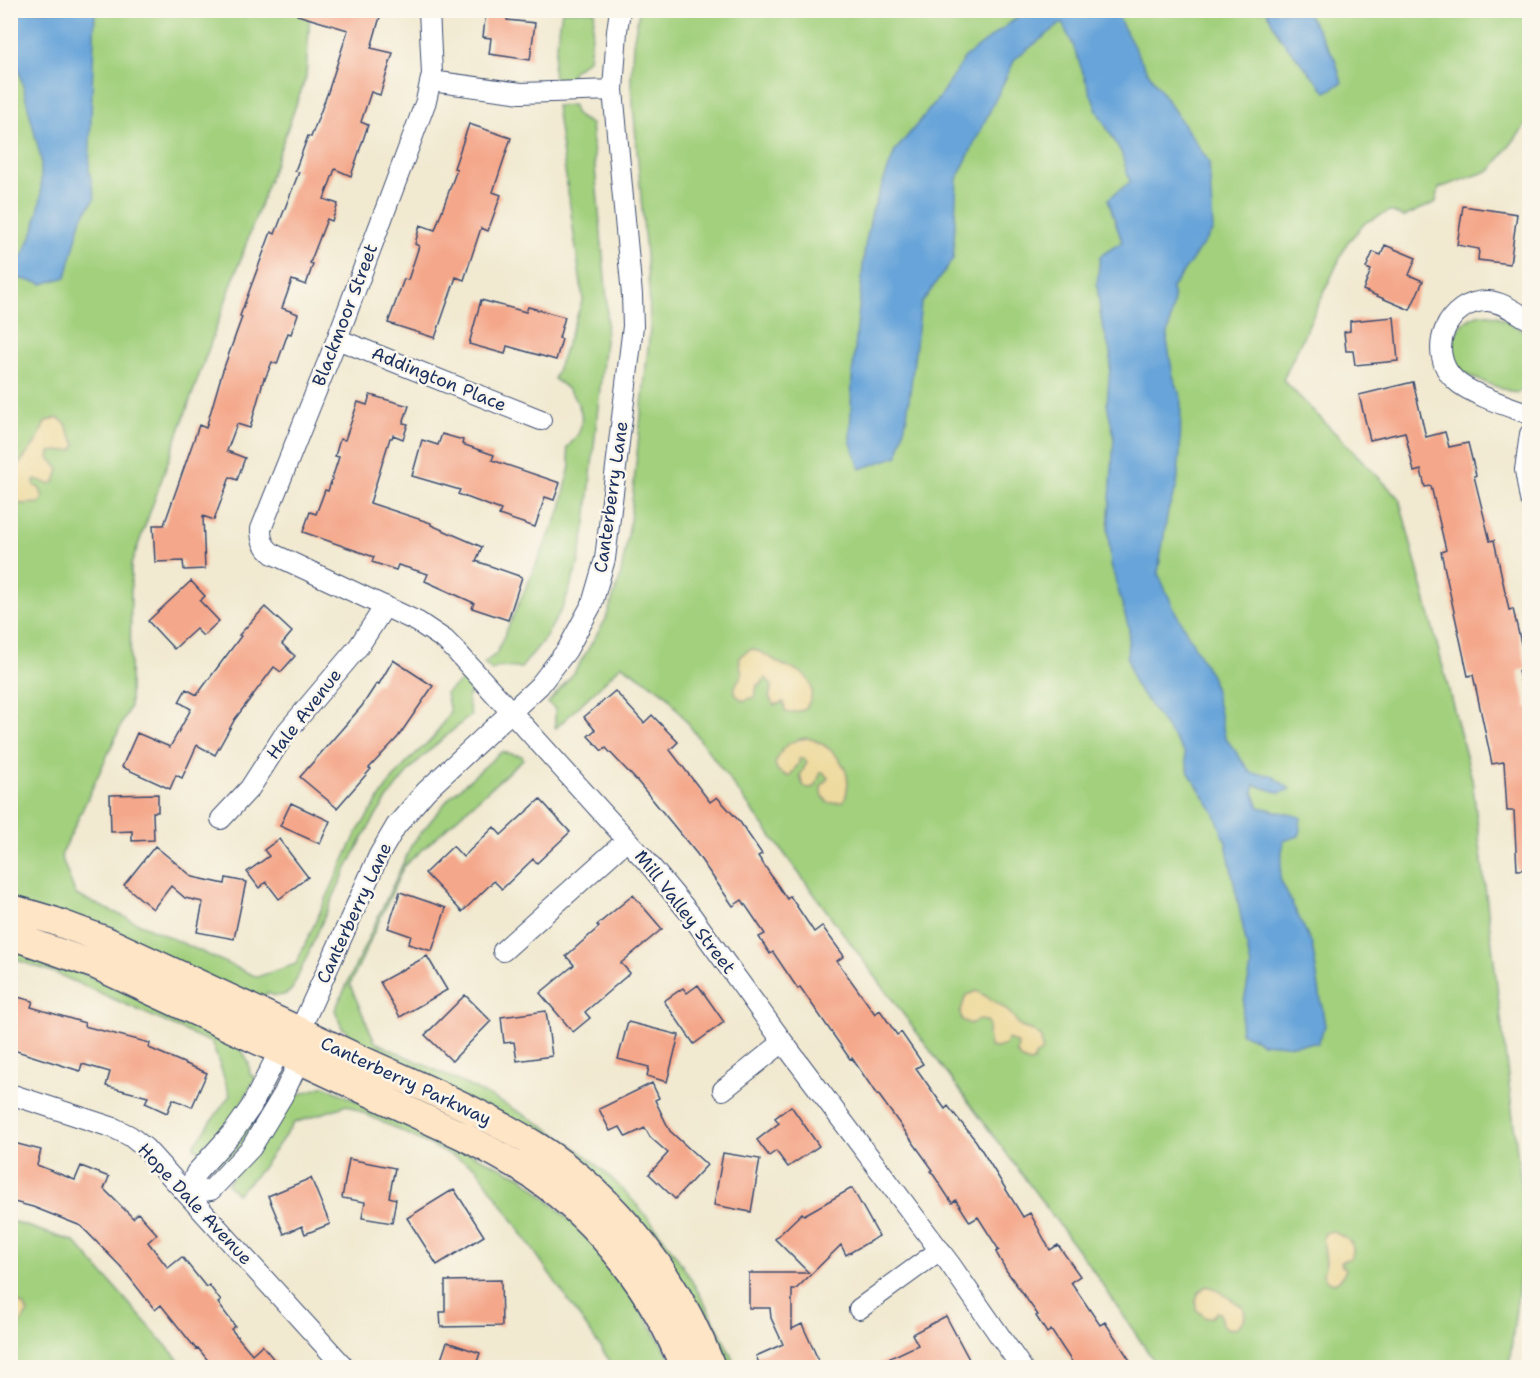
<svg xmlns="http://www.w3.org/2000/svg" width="1540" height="1378" font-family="'Shantell Sans',sans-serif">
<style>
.green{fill:#a2d07d;stroke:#5e806e;stroke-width:1.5}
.sand{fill:#eeda9e;stroke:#84847e;stroke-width:1.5}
.water{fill:#68a4d9;stroke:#426a9c;stroke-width:1.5}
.building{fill:#f4a78a}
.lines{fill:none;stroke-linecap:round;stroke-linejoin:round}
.street-casing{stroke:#3b4b6f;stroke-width:22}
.secondary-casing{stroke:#3b4b6f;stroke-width:30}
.street{stroke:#fff;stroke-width:20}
.secondary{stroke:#fee5c5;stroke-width:27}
.labels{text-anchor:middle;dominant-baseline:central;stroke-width:5;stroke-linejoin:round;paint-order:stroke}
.street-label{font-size:18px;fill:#1b2f5e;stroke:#fbf7ec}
</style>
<rect width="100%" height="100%" fill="#fbf7ec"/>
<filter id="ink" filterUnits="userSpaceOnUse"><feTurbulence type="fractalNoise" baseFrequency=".0167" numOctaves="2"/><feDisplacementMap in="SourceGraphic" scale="12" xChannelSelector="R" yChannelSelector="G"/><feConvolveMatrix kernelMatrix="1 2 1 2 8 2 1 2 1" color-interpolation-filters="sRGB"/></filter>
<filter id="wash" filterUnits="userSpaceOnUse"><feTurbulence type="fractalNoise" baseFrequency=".008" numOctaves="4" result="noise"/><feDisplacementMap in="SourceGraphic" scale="24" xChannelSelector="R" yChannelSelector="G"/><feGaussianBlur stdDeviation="1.35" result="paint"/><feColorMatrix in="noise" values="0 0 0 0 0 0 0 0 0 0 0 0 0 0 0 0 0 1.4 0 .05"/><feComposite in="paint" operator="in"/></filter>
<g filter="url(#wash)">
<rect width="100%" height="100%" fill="#f1e9d0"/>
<!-- green -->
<path class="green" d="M 11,11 L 310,11 L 306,77 L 131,565 L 130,706 L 61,856 L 76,895 L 257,977 L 296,964 L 357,832 L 389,784 L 409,760 L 433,738 L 450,712 L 446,693 L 464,678 L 473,689 C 465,697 469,705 471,715 C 450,733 427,750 409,771 C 355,833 327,915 292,989 C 286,997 276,997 267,993 L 261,1004 L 11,900 Z
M 562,11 L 595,11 L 589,59 L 572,72 L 572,79 L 554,80 L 553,68 Z
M 639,11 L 1529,11 L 1529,121 L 1491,170 L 1439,188 L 1436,202 L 1404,217 L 1390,211 L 1366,222 L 1347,243 L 1283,380 L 1399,498 L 1472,779 L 1526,1225 L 1509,1367 L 1158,1367 L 1092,1269 L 666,694 L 622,665 L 556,728 L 555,726 L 555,709 L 548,703 L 574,673 L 605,621 L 620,578 L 629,530 L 650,329 L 649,290 L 631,80 L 633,44 Z
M 573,105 C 574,116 581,119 591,124 L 607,300 L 607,321 L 586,523 L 578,565 L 563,607 L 545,638 L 521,668 L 497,667 L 492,671 L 484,663 L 496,654 L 561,509 L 570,466 L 567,448 C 571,443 576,438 579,432 C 588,411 572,389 554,379 L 583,299 L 556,106 Z
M 1480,314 L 1497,316 L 1529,334 L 1529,382 L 1518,393 L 1512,392 C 1498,387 1481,382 1468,375 C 1462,372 1459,367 1456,361 C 1445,339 1460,321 1480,314 Z
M 501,752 L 522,756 L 523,759 L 404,866 L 350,985 L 375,1042 C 438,1072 504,1099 562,1138 C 645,1195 696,1277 736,1367 L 720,1367 L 629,1215 L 343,1042 L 347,1031 L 342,1028 L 335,1010 L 412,844 L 450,797 Z
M 10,943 L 244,1041 L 241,1048 L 249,1064 L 250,1075 L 256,1077 L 231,1122 L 203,1154 L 193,1147 L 230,1095 L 212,1043 L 55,973 L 11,958 Z
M 276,1077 L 281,1081 L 255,1130 L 216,1174 L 211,1170 Z
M 324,1086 L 522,1177 L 607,1254 L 676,1367 L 614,1367 L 476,1167 L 347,1105 L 294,1123 L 259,1172 L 237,1194 L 227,1184 L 292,1095 L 295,1096 Z
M 11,1221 L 75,1242 L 185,1367 L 11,1368 Z"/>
<!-- sand -->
<path class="sand" d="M 58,418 L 66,424 L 69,433 L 76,444 L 73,450 L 50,452 L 49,458 L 59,469 L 55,482 L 49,484 L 36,479 L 34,481 L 34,485 L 40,489 L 43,498 L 39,503 L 19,504 C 0,479 22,462 36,442 C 40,435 42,428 46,421 Z
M 752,649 C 764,652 771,659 781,664 C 788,668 796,669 803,674 C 816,684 813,700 804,710 L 788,713 L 785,711 L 784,702 L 774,705 L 769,697 L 772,686 L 766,678 L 763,680 L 762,684 L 757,685 L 755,697 L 744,701 C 730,694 734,685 742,675 C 741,661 733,657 752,649 Z
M 807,738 C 829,743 852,766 847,789 C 846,795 847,797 843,802 L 828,803 L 821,793 L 821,787 L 828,778 L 823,772 L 821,772 L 815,787 L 807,788 L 803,785 L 800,776 L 807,762 L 803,758 L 799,759 L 799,763 L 789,777 L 778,771 L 775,764 C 781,748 789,740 807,738 Z
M 977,991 L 999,1004 L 1011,1014 L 1021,1027 L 1033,1031 L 1041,1037 L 1042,1051 L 1035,1056 L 1034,1061 L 1030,1063 L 1024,1061 L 1017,1054 L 1018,1044 L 1008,1039 L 1005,1045 L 997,1048 L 990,1047 L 988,1034 L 989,1024 L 987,1021 L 978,1020 L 970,1024 L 962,1020 L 960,1013 L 966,995 Z
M 1331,1231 C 1343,1237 1359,1241 1351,1258 L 1341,1261 L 1342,1266 L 1346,1269 C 1344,1276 1341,1280 1334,1283 L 1326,1280 L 1323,1274 L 1326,1262 L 1323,1239 L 1325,1233 Z
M 1207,1286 L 1216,1289 L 1244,1308 L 1245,1318 L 1238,1327 L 1229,1329 L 1222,1325 L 1220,1313 L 1217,1312 L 1212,1317 L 1206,1318 L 1196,1309 C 1195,1299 1198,1290 1207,1286 Z
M 18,1303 L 23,1305 L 28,1312 L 18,1327 L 11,1327 L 11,1306 Z"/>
<!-- water -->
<path class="water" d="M 10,11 L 95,11 L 89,170 L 95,198 L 82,217 L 66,277 L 43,284 L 18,278 L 12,262 L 23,255 L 34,230 L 41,198 L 41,159 L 17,62 L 11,42 Z
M 1026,11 L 1116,11 L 1121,23 L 1146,69 L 1209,162 L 1213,230 L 1172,288 L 1174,299 L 1167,340 L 1173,376 L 1181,398 L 1180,452 L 1177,486 L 1168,510 L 1158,573 L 1175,611 L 1212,678 L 1225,737 L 1251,773 L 1271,775 L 1290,789 L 1280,793 L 1255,785 L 1253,792 L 1259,807 L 1301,817 L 1299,836 L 1283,841 L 1280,879 L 1312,944 L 1325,1026 L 1318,1043 L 1287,1045 L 1262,1043 L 1240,1032 L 1244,1001 L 1251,967 L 1226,843 L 1214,812 L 1189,773 L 1184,752 L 1134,683 L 1127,657 L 1129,629 L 1111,564 L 1108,531 L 1114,436 L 1107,404 L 1111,355 L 1101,319 L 1097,284 L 1100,256 L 1122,242 L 1108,199 L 1130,182 L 1121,152 L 1097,111 L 1073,45 L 1062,23 L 1015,59 L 957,179 L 953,259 L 921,304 L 907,416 L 898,456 L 860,469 L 850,440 L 852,379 L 865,246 L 872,212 L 895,151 L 938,99 L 965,57 Z
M 1266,11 L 1306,11 L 1335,59 L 1342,83 L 1326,92 L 1281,39 Z"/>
<g id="blocks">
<!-- building -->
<path class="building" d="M 298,10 L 382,10 L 371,48 L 393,53 L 380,95 L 371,92 L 361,122 L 368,125 L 351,176 L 335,169 L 324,199 L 338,204 L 332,221 L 327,219 L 310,263 L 313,264 L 306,285 L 292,280 L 282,308 L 298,314 L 291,334 L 288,333 L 277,364 L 272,362 L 265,379 L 264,378 L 250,428 L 237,424 L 227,451 L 245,458 L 237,480 L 230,477 L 214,520 L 203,516 L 205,569 L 184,570 L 183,561 L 155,562 L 153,525 L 164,525 L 199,425 L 206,428 L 222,373 L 242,317 L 240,316 L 271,232 L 275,234 L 299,172 L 295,171 L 308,136 L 311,137 L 328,92 L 348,30 L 297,15 Z
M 486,10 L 508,10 L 507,20 L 535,23 L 530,60 L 489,54 L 491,38 L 483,37 Z
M 469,124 L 511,138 L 493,192 L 501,195 L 488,231 L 481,228 L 464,280 L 456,277 L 435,338 L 388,323 L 404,279 L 408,280 L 419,246 L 415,244 L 420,225 L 435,230 L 457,169 L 454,168 Z
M 1463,206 L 1517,214 L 1510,264 L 1478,260 L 1479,249 L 1457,245 Z
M 1385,245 L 1416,258 L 1409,275 L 1423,281 L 1410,310 L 1363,290 L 1371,270 L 1366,268 L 1373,252 L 1381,255 Z
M 481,300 L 526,312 L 528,307 L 565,317 L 559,338 L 562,339 L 556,360 L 507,346 L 505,354 L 469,344 Z
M 1394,317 L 1398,361 L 1355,365 L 1353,351 L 1346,351 L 1344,332 L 1350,331 L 1350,321 Z
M 1413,382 L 1426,437 L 1445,432 L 1449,447 L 1468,443 L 1476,475 L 1474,476 L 1490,541 L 1494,540 L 1509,610 L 1513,609 L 1527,669 L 1518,671 L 1527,708 L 1530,707 L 1530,869 L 1517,870 L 1514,811 L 1507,811 L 1504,762 L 1492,764 L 1473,675 L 1468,676 L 1441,552 L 1446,550 L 1431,486 L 1425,487 L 1421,470 L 1414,472 L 1405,432 L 1370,440 L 1359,395 Z
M 370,395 L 409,406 L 403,423 L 408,424 L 403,439 L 393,435 L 392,438 L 390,438 L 370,503 L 431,523 L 431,525 L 482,547 L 476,561 L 522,577 L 508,620 L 472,608 L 474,603 L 425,581 L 428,574 L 398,565 L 396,570 L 372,562 L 374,557 L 303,532 L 310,512 L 316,514 L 325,490 L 328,491 L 339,457 L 335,456 L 340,439 L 345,440 L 358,402 L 367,405 Z
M 442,434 L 463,440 L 462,444 L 494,455 L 492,460 L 560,483 L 554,500 L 545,497 L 535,527 L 499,515 L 501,510 L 458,494 L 460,490 L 412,476 L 422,440 L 438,445 Z
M 191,581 L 205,596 L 200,601 L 219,621 L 203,636 L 196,629 L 174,649 L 148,621 Z
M 265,607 L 292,632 L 282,644 L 295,656 L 281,672 L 274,667 L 235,719 L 215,755 L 197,745 L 182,778 L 176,775 L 170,789 L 122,767 L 137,733 L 170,747 L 191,709 L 179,702 L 186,689 L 197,695 L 241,636 L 239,635 Z
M 393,660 L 433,686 L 398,737 L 369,768 L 371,769 L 337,808 L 300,777 L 362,706 L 377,683 L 379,684 Z
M 615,691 L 644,723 L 652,715 L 678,742 L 670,750 L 710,802 L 717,797 L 740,822 L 762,854 L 758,856 L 787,899 L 790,896 L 814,932 L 822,926 L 844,956 L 837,961 L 875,1014 L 880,1010 L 897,1035 L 901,1032 L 923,1064 L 916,1068 L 945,1109 L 948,1106 L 976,1141 L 1023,1217 L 1030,1213 L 1050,1250 L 1058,1245 L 1080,1276 L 1071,1282 L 1100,1325 L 1105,1322 L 1135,1368 L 1076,1368 L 1051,1330 L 1047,1333 L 1036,1316 L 1038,1315 L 1006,1270 L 996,1252 L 999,1250 L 978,1217 L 970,1222 L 956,1200 L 952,1203 L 931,1171 L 933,1170 L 878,1094 L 877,1095 L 852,1058 L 850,1059 L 800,987 L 798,989 L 773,952 L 770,954 L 759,937 L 765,934 L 742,900 L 733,906 L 697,854 L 638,782 L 606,748 L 602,751 L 588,736 L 595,730 L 584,717 Z
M 158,794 L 158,812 L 153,812 L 154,840 L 132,841 L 132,831 L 111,832 L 110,795 Z
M 540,799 L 570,832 L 537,863 L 533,859 L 502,889 L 494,881 L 462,912 L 425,873 L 453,846 L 463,857 L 494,827 L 501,835 Z
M 291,803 L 330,821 L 320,844 L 280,826 Z
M 279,839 L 308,877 L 279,899 L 266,882 L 259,888 L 247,872 L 269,856 L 264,850 Z
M 155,846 L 193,877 L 225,884 L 226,878 L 246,882 L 234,939 L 197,932 L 203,902 L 185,898 L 171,886 L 153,909 L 124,885 Z
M 400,892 L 446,908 L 432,951 L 408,944 L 411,936 L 388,928 Z
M 633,895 L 662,929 L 621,963 L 630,973 L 585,1012 L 590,1018 L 573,1032 L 540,993 L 574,965 L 566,956 L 599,927 L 597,925 Z
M 427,956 L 447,990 L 400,1017 L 380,982 Z
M 698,985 L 724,1022 L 694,1044 L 664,1001 L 683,988 L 687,993 Z
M 10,995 L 33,1001 L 31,1007 L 85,1023 L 84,1026 L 150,1043 L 149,1048 L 207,1073 L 192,1107 L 173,1099 L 167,1113 L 145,1103 L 148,1097 L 106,1086 L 110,1072 L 82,1064 L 80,1071 L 10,1049 Z
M 465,995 L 491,1021 L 452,1061 L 425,1035 Z
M 546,1011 L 552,1056 L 517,1061 L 514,1042 L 504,1043 L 501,1017 Z
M 628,1022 L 679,1035 L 667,1082 L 647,1076 L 649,1067 L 618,1059 Z
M 652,1083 L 659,1098 L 655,1100 L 670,1131 L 707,1165 L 675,1199 L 649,1174 L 668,1153 L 650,1137 L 645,1128 L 626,1137 L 620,1127 L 610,1131 L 599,1109 Z
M 791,1106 L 819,1146 L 788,1167 L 776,1151 L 769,1156 L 757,1140 L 779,1123 L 775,1118 Z
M 10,1142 L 41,1150 L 37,1165 L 75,1180 L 81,1166 L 109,1177 L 104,1189 L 133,1218 L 138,1213 L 157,1234 L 148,1242 L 168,1268 L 182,1257 L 206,1287 L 209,1285 L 221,1301 L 218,1303 L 235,1326 L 231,1329 L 252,1354 L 262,1345 L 281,1368 L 214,1368 L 198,1348 L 196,1349 L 161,1305 L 155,1310 L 122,1268 L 81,1226 L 33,1207 L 10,1201 Z
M 723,1153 L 760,1159 L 751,1212 L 714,1205 Z
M 349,1159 L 395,1168 L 389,1197 L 396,1199 L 392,1223 L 362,1218 L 365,1202 L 342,1198 Z
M 311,1178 L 330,1224 L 305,1234 L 302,1226 L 284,1234 L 268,1196 Z
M 852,1188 L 879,1236 L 846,1255 L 841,1245 L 795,1290 L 792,1290 L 792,1329 L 802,1324 L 822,1368 L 761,1368 L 756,1356 L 783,1344 L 771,1318 L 770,1308 L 749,1308 L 749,1273 L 809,1273 L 775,1239 L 802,1213 L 804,1215 Z
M 454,1189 L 484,1236 L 437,1265 L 407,1218 Z
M 501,1280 L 502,1326 L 441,1327 L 440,1312 L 445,1312 L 445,1281 Z
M 946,1316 L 971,1363 L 962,1368 L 869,1368 L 918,1345 L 912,1334 Z
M 447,1342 L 480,1353 L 475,1368 L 438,1368 Z"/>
</g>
</g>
<g filter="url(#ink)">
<use href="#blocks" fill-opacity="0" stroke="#3b4b6f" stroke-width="1.5"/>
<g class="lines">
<defs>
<path id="street" d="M 429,10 L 432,74 L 426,101 L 337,339 L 261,529 C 261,541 264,547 273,554 L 418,622 L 445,640 L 456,651 L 648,863 L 691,915 L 783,1042 L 950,1264 L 1022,1368
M 431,81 L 521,93 L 613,90
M 1530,320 C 1517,313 1503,302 1488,301 C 1447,300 1425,352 1455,380 C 1469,394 1510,407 1530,414
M 337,339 L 541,420
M 1530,434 L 1525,470 L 1530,499
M 221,819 L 250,788 L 284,735 L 359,646 L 385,606
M 503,951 L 627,840
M 723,1090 L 783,1042
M 10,1094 L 114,1128 L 130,1136 L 145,1148 L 345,1368
M 188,1194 L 196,1173 L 234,1131 L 251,1107 L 280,1050 L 300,1030 L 379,855 L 396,826 L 426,791 L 539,686 L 567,650 L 592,604 L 605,559 L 633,326 L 632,295 L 613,90 L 617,31 L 620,10
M 188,1194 L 211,1190 L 251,1148 L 283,1095 L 300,1059 L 300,1048
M 859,1309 L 940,1250"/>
<path id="secondary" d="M 10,908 L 54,921 L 105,940 C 189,979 272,1018 356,1057 C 417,1085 481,1111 538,1147 C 618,1198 678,1280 712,1368
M 10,935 L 95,965 L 461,1135 C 486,1148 510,1160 533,1176 C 600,1222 654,1292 684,1368"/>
</defs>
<!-- street casing -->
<use href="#street" class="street-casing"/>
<!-- secondary casing -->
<use href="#secondary" class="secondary-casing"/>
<!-- street -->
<use href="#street" class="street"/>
<!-- secondary -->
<use href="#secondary" class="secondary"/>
</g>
</g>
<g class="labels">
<!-- street labels -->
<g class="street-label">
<text transform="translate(345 315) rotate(-69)">Blackmoor Street</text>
<text transform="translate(439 379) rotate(22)">Addington Place</text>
<text transform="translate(611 497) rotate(-82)">Canterberry Lane</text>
<text transform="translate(304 714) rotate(-52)">Hale Avenue</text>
<text transform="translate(685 912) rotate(52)">Mill Valley Street</text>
<text transform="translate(354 913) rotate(-65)">Canterberry Lane</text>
<text transform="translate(406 1081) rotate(25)">Canterberry Parkway</text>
<text transform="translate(195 1204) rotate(47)">Hope Dale Avenue</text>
</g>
</g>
<!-- margin -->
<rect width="1540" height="1378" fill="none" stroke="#fbf7ec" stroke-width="36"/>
</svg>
